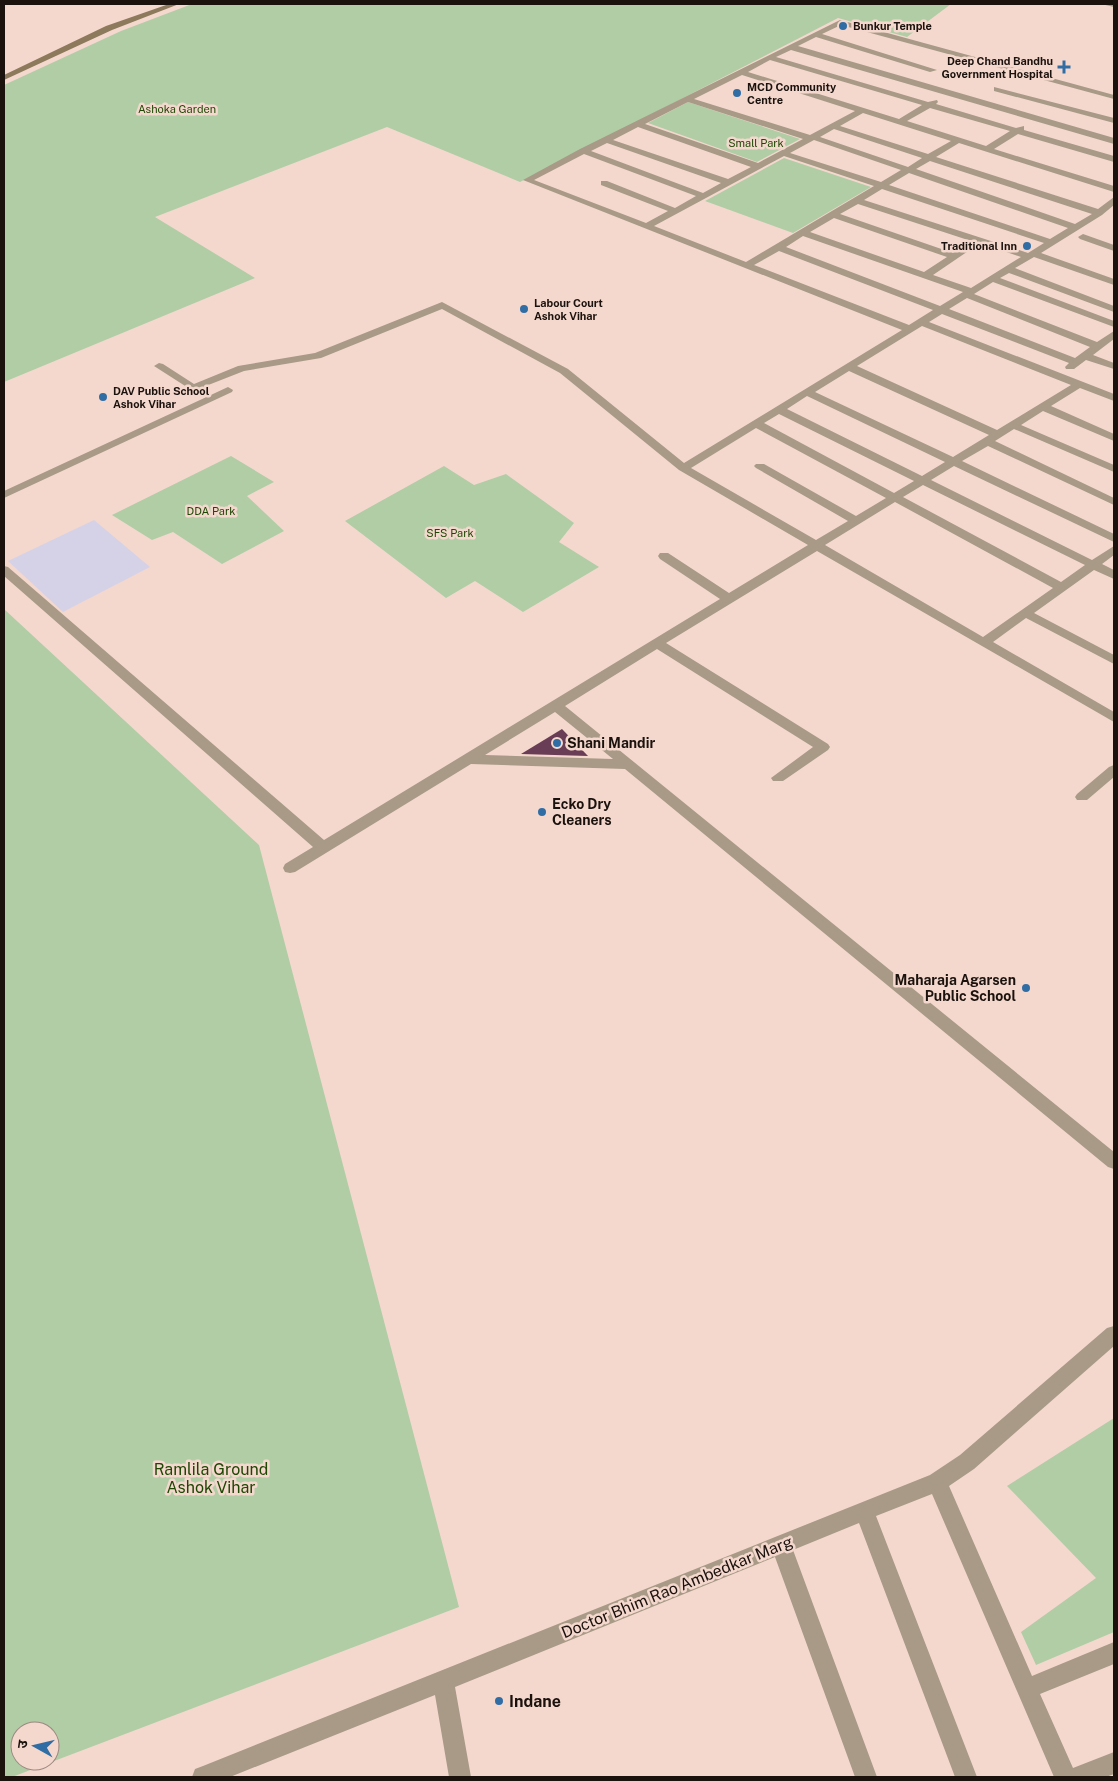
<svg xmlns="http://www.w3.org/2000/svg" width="1118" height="1781" font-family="'Public Sans','Noto Sans Devanagari',sans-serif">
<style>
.commercial{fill:#d5d2e8}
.green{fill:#b1cda6;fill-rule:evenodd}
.building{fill:#6a3d56}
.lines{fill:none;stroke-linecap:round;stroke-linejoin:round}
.minor{fill:#a89a86;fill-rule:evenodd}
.secondary{fill:#8d795b;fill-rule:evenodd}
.poi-dot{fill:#306da5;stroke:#f4d8cd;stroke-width:2}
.labels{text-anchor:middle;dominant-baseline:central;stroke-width:5;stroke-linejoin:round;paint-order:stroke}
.far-poi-label{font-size:11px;font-weight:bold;fill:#1b120e;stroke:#f4d8cd;text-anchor:start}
.far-park-label{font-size:11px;fill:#1e4704;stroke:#f4d8cd}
.poi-label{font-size:14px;font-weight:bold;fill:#1b120e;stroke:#f4d8cd;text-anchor:start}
.near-park-label{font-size:16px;fill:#1e4704;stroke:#f4d8cd}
.near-street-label{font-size:16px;fill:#1b120e;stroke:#f4d8cd}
.near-poi-label{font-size:16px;font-weight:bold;fill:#1b120e;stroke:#f4d8cd;text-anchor:start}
</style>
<rect width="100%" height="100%" fill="#f4d8cd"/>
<!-- commercial -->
<path class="commercial" d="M 94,520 L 150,567 L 63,612 L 8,561 Z"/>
<!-- green -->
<path class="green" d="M 192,4 L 951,4 L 907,37 L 838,18 L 520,182 L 387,127 L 155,217 L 255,278 L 4,382 L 4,85 L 121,31 Z
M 688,102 L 800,139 L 757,162 L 648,123 Z
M 784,158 L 871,187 L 793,233 L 705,201 Z
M 231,456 L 274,482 L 247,496 L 284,531 L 222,564 L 173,532 L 152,540 L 112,515 Z
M 444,466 L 474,485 L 506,474 L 574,523 L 559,542 L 599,567 L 523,612 L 475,581 L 446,598 L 345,521 Z
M 4,609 L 259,845 L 459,1607 L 12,1777 L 4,1777 ZM 20,1731 L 50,1731 L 50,1761 L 20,1761 Z
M 1114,1418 L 1114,1632 L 1036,1665 L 1021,1632 L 1096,1578 L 1007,1486 Z"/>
<!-- building -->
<path class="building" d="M 562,729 L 588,756 L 521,754 Z"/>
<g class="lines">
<!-- minor -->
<path class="minor" d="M 1101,4 L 1114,4 L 1114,7 Z
M 840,20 L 1114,95 L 1114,99 L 841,25 L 822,34 L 937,70 L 930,72 L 816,37 L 798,46 L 1114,138 L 1114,144 L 791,50 L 776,57 L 928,102 L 937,100 L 938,102 L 936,104 L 1016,128 L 1024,126 L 1024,130 L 1114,156 L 1114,162 L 1018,134 L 994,149 L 1114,186 L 1114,192 L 959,143 L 936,157 L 1098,209 L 1114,197 L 1114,205 L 1102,215 L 1041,253 L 1114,279 L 1114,285 L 1034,257 L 1015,268 L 1114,306 L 1114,312 L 1009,273 L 1000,278 L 1114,321 L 1114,327 L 993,282 L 974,294 L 1097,342 L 1114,331 L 1114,339 L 1093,355 L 1114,363 L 1114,369 L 1086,360 L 1074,369 L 1066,369 L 1065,367 L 1069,363 L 942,314 L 929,322 L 1114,394 L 1114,401 L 1080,388 L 1051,406 L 1114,434 L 1114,441 L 1043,411 L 1021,425 L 1114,465 L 1114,472 L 1014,429 L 995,441 L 1114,498 L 1114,505 L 988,446 L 962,461 L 1114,534 L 1114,542 L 954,466 L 931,480 L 1092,560 L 1114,546 L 1114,555 L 1102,564 L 1114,570 L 1114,579 L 1094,570 L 1034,613 L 1114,655 L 1114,664 L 1026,618 L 993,642 L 1114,712 L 1114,722 L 817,551 L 666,643 L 828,744 L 830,747 L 828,750 L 783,781 L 773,781 L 771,778 L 813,747 L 657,649 L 565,706 L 1114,1152 L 1114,1169 L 1108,1167 L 625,769 L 471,764 L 295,872 L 290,873 L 285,872 L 283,868 L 285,864 L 313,847 L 4,576 L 4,566 L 8,567 L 324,840 L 720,599 L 660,559 L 658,556 L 660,553 L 668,553 L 729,593 L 808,545 L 679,470 L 560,373 L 442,309 L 321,358 L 244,371 L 193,391 L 154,366 L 159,363 L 163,364 L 194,384 L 238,366 L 315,353 L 442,302 L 568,369 L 684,463 L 902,330 L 523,180 L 580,149 ZM 770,60 L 922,105 L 899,119 L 748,72 ZM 742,75 L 855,111 L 810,135 L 694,99 ZM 688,102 L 803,139 L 758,163 L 645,124 ZM 930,108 L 1010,131 L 986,146 L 907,121 ZM 863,113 L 951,141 L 928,154 L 840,126 ZM 638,127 L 751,167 L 728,179 L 613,140 ZM 834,129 L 922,158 L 908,167 L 820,137 ZM 814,140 L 901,170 L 881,182 L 790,153 ZM 607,143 L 721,183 L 703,193 L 591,151 ZM 584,154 L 696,196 L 675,208 L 607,181 L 601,181 L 601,185 L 668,211 L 646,223 L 534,180 ZM 784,156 L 874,186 L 746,262 L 654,226 ZM 930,161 L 1092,214 L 1075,224 L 916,169 ZM 909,173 L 1068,228 L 1050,239 L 889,185 ZM 882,189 L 1044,243 L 1028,253 L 864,200 ZM 858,204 L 971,241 L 953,253 L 840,214 ZM 834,218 L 947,257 L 924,272 L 810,232 ZM 803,236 L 963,292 L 940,306 L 786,247 ZM 980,243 L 1021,257 L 971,288 L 933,275 ZM 779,251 L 933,310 L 909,325 L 754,265 ZM 967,298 L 1090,347 L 1075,358 L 949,309 ZM 922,326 L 1071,385 L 997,430 L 857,366 ZM 849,371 L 989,435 L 953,457 L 815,392 ZM 807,396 L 945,462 L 922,476 L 787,409 ZM 779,414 L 914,481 L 894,493 L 764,423 ZM 756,428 L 886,498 L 856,516 L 764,464 L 756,464 L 754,466 L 756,468 L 848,521 L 816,540 L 691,468 ZM 923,485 L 1085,565 L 1061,582 L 903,497 ZM 895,502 L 1053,588 L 983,637 L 825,545 ZM 555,712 L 613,759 L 485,755 Z
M 994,87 L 1114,118 L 1114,123 L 994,91 Z
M 1083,234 L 1114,245 L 1114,251 L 1080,239 L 1078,237 Z
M 228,387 L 233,390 L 232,392 L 4,498 L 4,491 Z
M 1114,765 L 1114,777 L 1087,800 L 1077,800 L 1075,797 L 1077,794 L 1109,767 Z
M 1114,1326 L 1114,1346 L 974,1469 L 949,1486 L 1032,1676 L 1114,1642 L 1114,1664 L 1040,1694 L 1073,1768 L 1114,1752 L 1114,1774 L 1106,1777 L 1054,1777 L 932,1494 L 876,1516 L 977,1777 L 955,1777 L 859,1523 L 793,1550 L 877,1777 L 855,1777 L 775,1557 L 455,1687 L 471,1777 L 449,1777 L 435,1695 L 230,1777 L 192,1777 L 195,1769 L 203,1766 L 930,1475 L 960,1455 L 1107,1328 Z"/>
<!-- secondary -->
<path class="secondary" d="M 169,4 L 179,4 L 112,30 L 4,80 L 4,75 L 106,26 Z"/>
</g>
<!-- markers -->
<g class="poi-dot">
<circle cx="843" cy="26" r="5"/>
<path d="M1061.5 59.5h5v5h5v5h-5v5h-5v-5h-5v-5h5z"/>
<circle cx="737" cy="93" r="5"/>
<circle cx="1027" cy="246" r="5"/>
<circle cx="524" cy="309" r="5"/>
<circle cx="103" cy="397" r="5"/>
<circle cx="557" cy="743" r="5"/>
<circle cx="542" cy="812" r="5"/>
<circle cx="1026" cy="988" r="5"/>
<circle cx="499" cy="1701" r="5"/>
</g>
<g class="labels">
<!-- far-poi labels -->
<g class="far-poi-label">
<text x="853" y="26">Bunkur Temple</text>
<text x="1053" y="61" text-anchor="end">Deep Chand Bandhu<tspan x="1053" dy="13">Government Hospital</tspan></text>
<text x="747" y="87">MCD Community<tspan x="747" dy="13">Centre</tspan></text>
<text x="1017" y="246" text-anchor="end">Traditional Inn</text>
<text x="534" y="303">Labour Court<tspan x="534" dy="13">Ashok Vihar</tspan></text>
<text x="113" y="391">DAV Public School<tspan x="113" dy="13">Ashok Vihar</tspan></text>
</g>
<!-- far-park labels -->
<g class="far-park-label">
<text x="177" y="109">Ashoka Garden</text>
<text x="756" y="143">Small Park</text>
<text x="211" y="511">DDA Park</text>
<text x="450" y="533">SFS Park</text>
</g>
<!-- poi labels -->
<g class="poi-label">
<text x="567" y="743">Shani Mandir</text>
<text x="552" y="804">Ecko Dry<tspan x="552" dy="16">Cleaners</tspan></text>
<text x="1016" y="980" text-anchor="end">Maharaja Agarsen<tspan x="1016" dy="16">Public School</tspan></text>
</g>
<!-- near-park labels -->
<g class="near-park-label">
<text x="211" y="1469">Ramlila Ground<tspan x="211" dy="18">Ashok Vihar</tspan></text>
</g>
<!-- near-street labels -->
<g class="near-street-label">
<text transform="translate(677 1587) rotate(-22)">Doctor Bhim Rao Ambedkar Marg</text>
</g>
<!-- near-poi labels -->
<g class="near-poi-label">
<text x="509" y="1701">Indane</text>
</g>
</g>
<!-- border -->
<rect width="1118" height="1781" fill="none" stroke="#1b120e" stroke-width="10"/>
<!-- north arrow -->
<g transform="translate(35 1746) rotate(278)"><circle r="24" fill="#f4d8cd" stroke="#9d8981"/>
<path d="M0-4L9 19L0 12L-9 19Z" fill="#306da5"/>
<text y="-8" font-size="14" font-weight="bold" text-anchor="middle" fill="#1b120e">उ</text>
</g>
</svg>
